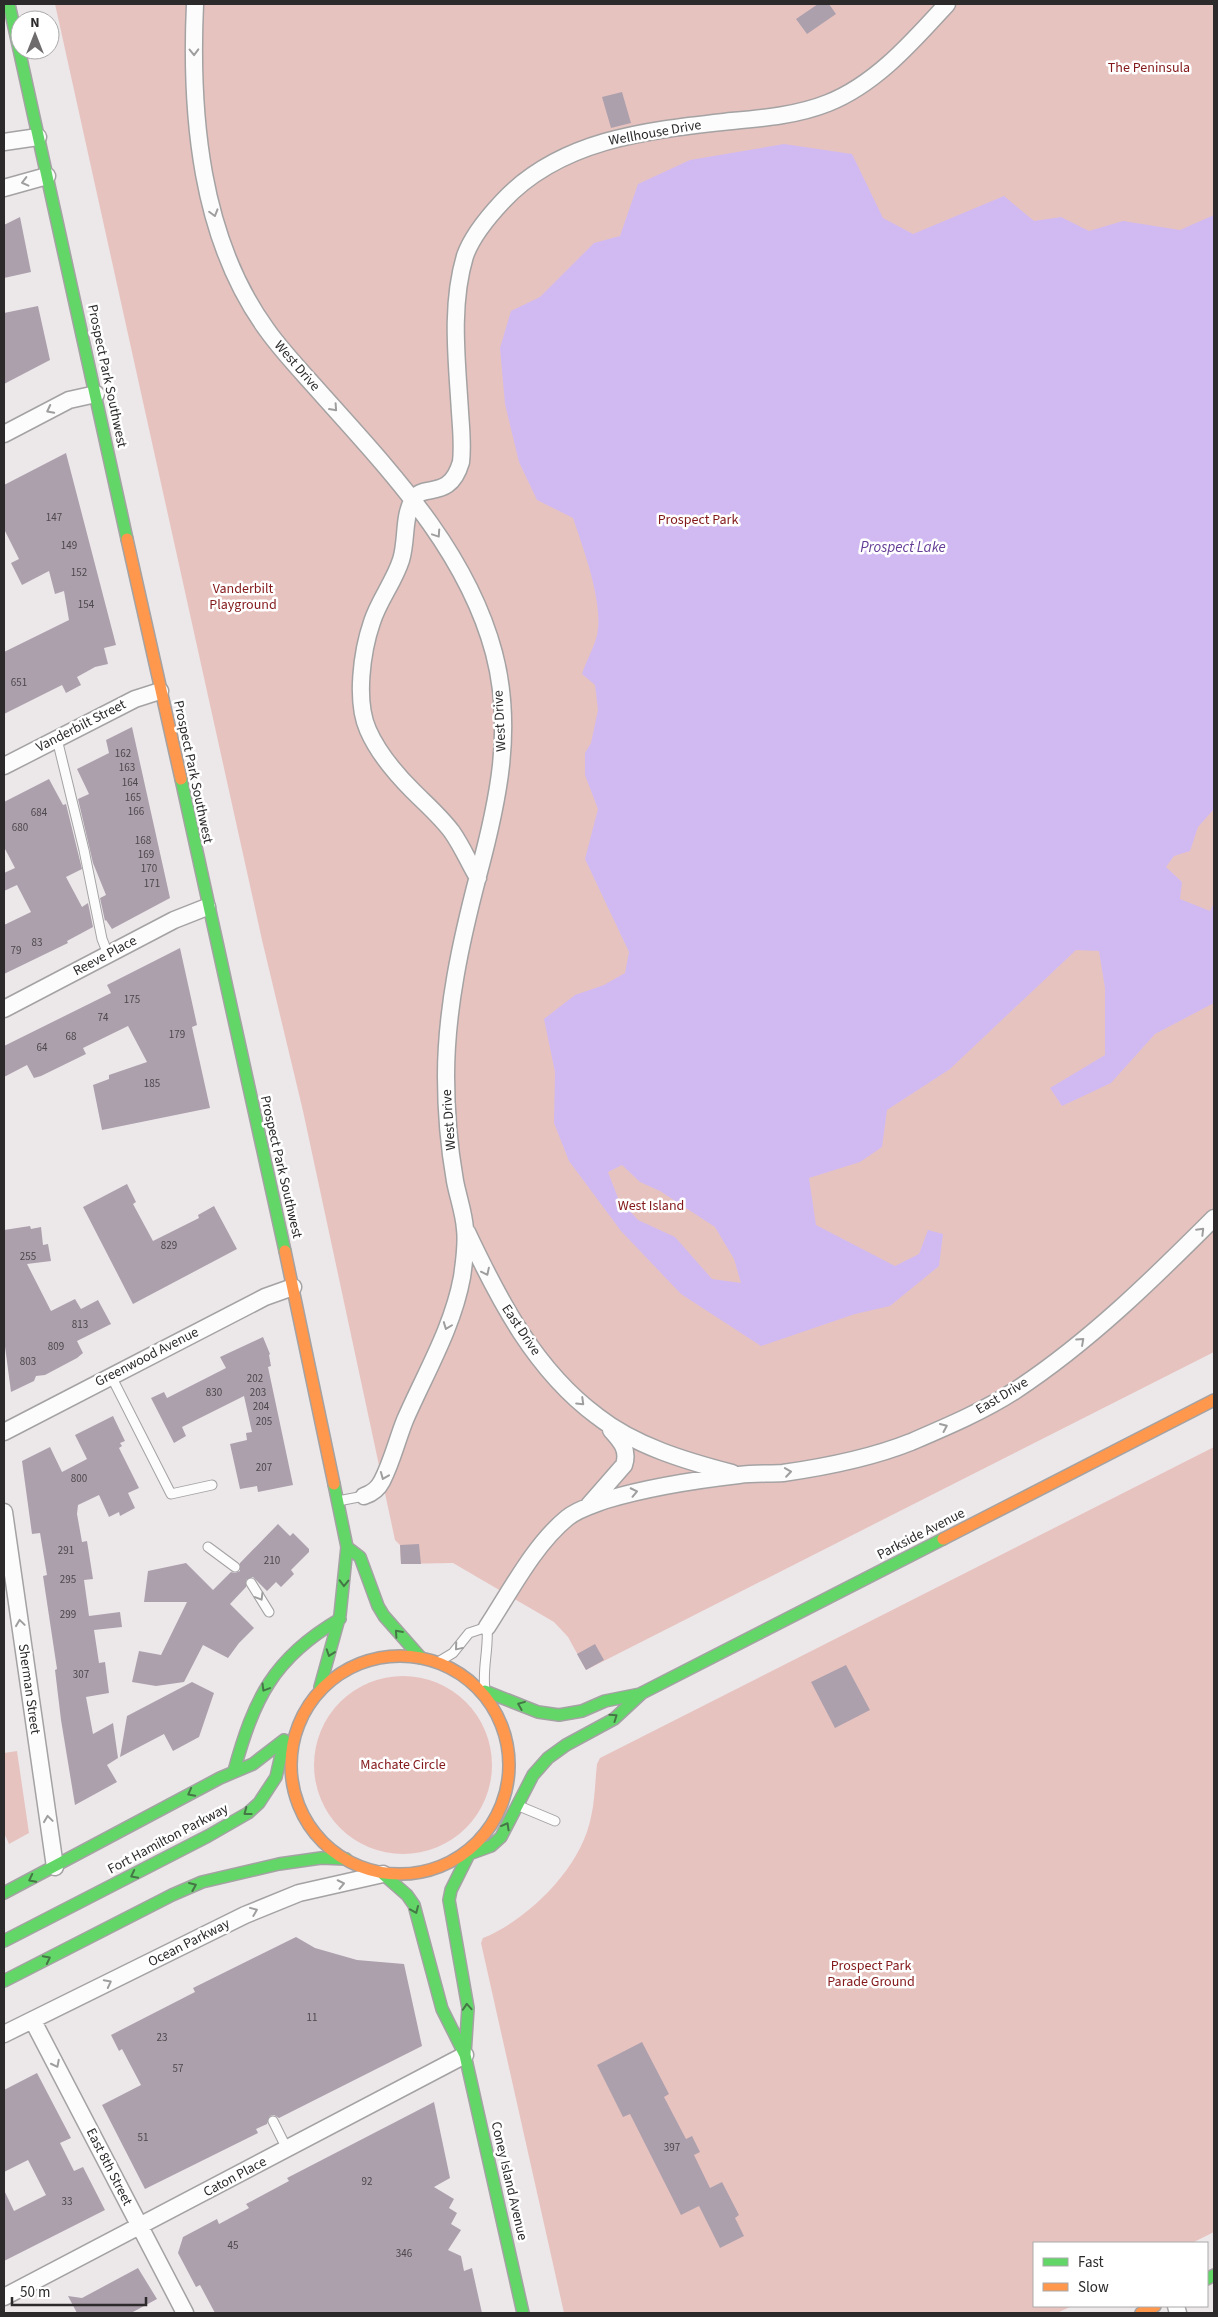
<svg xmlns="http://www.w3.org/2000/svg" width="1218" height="2317" font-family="'Source Sans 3',sans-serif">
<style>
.green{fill:#e7c3c0}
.water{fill:#d1baf2;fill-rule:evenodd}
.building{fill:#aca0ad}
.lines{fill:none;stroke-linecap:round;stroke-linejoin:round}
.lane-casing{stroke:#a4a2a3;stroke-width:11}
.street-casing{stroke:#a4a2a3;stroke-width:19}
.fast-casing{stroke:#a4a2a3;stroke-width:14}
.slow-casing{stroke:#a4a2a3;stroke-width:14}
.lane{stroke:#fcfcfc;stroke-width:9}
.street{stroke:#fcfcfc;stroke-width:16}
.fast{stroke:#63d668;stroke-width:11}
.slow{stroke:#ff974d;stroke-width:11}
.oneway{stroke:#9e9e9e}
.oneway2{stroke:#457746}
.labels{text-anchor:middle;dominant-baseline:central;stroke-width:5;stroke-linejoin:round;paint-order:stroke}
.number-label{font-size:11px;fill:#4c484c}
.park-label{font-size:14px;fill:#83181a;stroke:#fff}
.street-label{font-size:14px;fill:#2c2a2b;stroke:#fff}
.water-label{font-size:15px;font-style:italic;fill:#643d96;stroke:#fff}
</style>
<rect width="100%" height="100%" fill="#ece8ea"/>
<!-- green -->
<path class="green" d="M 55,4 L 1214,4 L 1214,1352 L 586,1670 L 568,1637 L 554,1622 L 453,1563 L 401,1564 L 400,1545 L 395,1540 L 303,1111 L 262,940 Z
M 1214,1447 L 1214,2232 L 1192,2243 L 1034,2243 L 1034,2306 L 1072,2306 L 1057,2313 L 564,2313 L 481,1943 L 483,1938 C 529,1919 581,1868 591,1817 C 595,1800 595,1781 597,1764 L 600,1758 Z
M314 1765a89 89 0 1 1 178 0a89 89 0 1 1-178 0Z
M 17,1751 L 29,1833 L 9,1844 L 4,1833 L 4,1753 Z"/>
<!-- water -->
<path class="water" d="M 784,144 L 852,154 L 883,218 L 913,234 L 1004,196 L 1034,221 L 1061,217 L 1089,231 L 1123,221 L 1180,230 L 1214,215 L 1214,809 L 1198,827 L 1190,851 L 1174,856 L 1166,867 L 1182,882 L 1180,899 L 1210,911 L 1214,903 L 1214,1003 L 1155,1034 L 1111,1083 L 1062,1106 L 1050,1088 L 1105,1055 L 1105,988 L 1099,951 L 1076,950 L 950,1069 L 887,1110 L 882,1147 L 860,1162 L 809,1178 L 816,1225 L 895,1266 L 919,1254 L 928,1230 L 943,1234 L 939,1266 L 890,1306 L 855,1314 L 761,1346 L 681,1294 L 621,1231 L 569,1161 L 554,1123 L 555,1072 L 544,1019 L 575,995 L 604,985 L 625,973 L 629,952 L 585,859 L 598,809 L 585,775 L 585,753 L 591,743 L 598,710 L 595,685 L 582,674 C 586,661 594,648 597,635 C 604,603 583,548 573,518 L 537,500 L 519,462 L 505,404 L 500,348 L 511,311 L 540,297 L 594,243 L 620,236 L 638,184 L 690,160 ZM 622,1165 L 640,1182 L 660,1191 L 715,1227 L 734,1259 L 741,1283 L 712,1279 L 675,1237 L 638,1220 L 618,1198 L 608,1172 Z"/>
<!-- building -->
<path class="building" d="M 818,4 L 829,4 L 836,14 L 807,34 L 796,19 Z
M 622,92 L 631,123 L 611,128 L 602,97 Z
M 20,217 L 31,272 L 4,278 L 4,225 Z
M 38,306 L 50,360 L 4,384 L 4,313 Z
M 66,453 L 116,645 L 104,648 L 108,664 L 95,667 L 77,677 L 81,685 L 66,693 L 62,685 L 4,714 L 4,652 L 69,620 L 64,591 L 55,594 L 49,571 L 22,585 L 11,563 L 19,559 L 4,529 L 4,485 Z
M 132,727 L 170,898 L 112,929 L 106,920 L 105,921 L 100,898 L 106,895 L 93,863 L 78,799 L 89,794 L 77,769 L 109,753 L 106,740 Z
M 49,779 L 63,805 L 66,804 L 82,869 L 66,877 L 82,907 L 88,903 L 93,927 L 67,941 L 68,943 L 4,974 L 4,925 L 31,912 L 17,885 L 4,891 L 4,873 L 15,868 L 4,847 L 4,802 Z
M 180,948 L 197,1025 L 192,1027 L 210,1108 L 102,1130 L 93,1085 L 109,1079 L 109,1075 L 147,1062 L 128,1026 L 83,1048 L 86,1054 L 41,1076 L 34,1078 L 27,1065 L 4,1077 L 4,1046 L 111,993 L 107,985 Z
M 127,1184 L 136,1202 L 133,1204 L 153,1241 L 199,1218 L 198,1215 L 214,1206 L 237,1249 L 133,1304 L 83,1207 Z
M 30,1226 L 31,1229 L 41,1227 L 43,1245 L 48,1244 L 51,1261 L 27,1264 L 51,1311 L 75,1299 L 81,1309 L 98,1300 L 111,1324 L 77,1341 L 83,1353 L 77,1358 L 45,1375 L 36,1376 L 34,1381 L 11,1392 L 4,1339 L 4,1230 Z
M 263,1337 L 270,1354 L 269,1355 L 271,1366 L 268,1367 L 293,1485 L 258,1492 L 257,1486 L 240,1489 L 230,1444 L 247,1440 L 246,1433 L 252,1432 L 244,1396 L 182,1427 L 186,1436 L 174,1443 L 151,1398 L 164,1392 L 167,1398 L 226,1368 L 220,1357 Z
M 113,1416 L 125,1441 L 120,1443 L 122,1446 L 119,1448 L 139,1488 L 128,1493 L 135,1508 L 120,1516 L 119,1512 L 109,1517 L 99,1495 L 78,1505 L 77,1514 L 82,1542 L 87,1541 L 93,1579 L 84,1580 L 89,1616 L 120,1612 L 122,1627 L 94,1630 L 99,1663 L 105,1662 L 109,1693 L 86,1697 L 93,1734 L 113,1723 L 118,1758 L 107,1765 L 117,1782 L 75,1805 L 61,1720 L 55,1670 L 57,1669 L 43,1576 L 47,1575 L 40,1533 L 32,1534 L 22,1461 L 50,1447 L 62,1472 L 87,1459 L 75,1435 Z
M 278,1524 L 290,1536 L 293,1533 L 309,1549 L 309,1552 L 291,1570 L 294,1574 L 281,1587 L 276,1582 L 267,1591 L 253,1577 L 246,1580 L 246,1587 L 230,1604 L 254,1628 L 239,1643 L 228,1658 L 203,1645 L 184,1682 L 156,1686 L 132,1682 L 139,1651 L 161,1655 L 187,1602 L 144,1602 L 148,1571 L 186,1563 L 213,1590 L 231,1572 L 235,1573 L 240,1571 L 240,1563 Z
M 419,1544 L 421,1564 L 401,1564 L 400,1545 Z
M 595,1644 L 604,1660 L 586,1670 L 577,1654 Z
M 846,1665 L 870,1710 L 835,1728 L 811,1682 Z
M 192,1682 L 214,1693 L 199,1737 L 173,1751 L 164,1734 L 120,1757 L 127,1716 Z
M 296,1937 L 315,1948 L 357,1960 L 404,1964 L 422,2046 L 279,2118 L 274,2115 L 270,2116 L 267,2124 L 256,2129 L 258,2133 L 145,2189 L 102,2105 L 141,2085 L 122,2049 L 119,2051 L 111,2035 L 195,1992 L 193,1988 Z
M 642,2042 L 669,2094 L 664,2097 L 686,2139 L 692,2136 L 700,2152 L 694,2155 L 710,2188 L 722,2182 L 739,2215 L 735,2218 L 744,2236 L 720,2248 L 699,2206 L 681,2215 L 630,2114 L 623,2117 L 597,2065 Z
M 37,2073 L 71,2138 L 60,2143 L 74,2171 L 83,2167 L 105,2210 L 4,2261 L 4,2190 L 14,2211 L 46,2195 L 28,2160 L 4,2172 L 4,2090 Z
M 434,2102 L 450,2178 L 434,2187 L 454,2199 L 449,2208 L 457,2213 L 451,2224 L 461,2230 L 448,2250 L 461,2256 L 464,2271 L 472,2268 L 482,2313 L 215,2313 L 200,2285 L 196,2287 L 178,2253 L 183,2237 L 217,2219 L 219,2224 L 249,2208 L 246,2204 L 289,2181 L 287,2178 Z
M 138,2268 L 157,2299 L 131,2313 L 77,2313 L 68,2296 L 82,2298 Z"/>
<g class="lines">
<defs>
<path id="lane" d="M 57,739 L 84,850 L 102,939 L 108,954
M 111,1376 L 171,1494 L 212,1485
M 338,1501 L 364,1496
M 208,1547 L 235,1567
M 251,1583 L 269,1612
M 438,1662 L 453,1653 L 469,1633 L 487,1627 C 489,1649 482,1668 485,1690
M 519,1806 L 555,1821
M 273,2121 L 287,2149"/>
<path id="street" d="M 195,4 C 190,114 200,238 267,330 C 284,354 306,376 325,398 C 393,474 467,552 494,653 C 514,729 498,802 478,876 C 461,941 446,1009 446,1076 C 446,1110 449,1147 455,1181 C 458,1197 464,1213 465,1229 C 467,1244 464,1262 462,1277 C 453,1327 425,1374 405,1420 C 397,1440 392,1462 382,1481 C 378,1489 373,1493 364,1496
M 4,142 L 38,137
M 4,188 L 47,176
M 4,434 L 69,400 L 96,394
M 4,766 L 135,699 L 160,691
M 478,878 C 469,863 462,846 452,832 C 441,817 426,804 413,791 C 395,773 378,753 368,730 C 355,701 362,651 372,622 C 379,600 394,582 401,560 C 407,541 403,519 412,501 C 422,481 449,503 461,462 C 463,445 461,428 460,412 C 457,361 450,306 465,256 C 472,236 488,217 502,202 C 561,138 651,130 732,121 C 765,118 798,115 828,103 C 876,84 913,41 947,4
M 4,1009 L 174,920 L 207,907
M 467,1232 C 499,1300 535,1370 597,1416 C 635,1446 686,1461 732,1473
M 4,1432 L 265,1297 L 293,1287
M 589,1505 L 624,1465 C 629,1450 621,1441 611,1430
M 4,1512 L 55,1867
M 487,1627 C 510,1592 534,1545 567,1518 C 578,1509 593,1505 606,1500 C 649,1487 695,1480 739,1475 C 754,1473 769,1474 783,1473 C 825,1467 871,1458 911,1442 C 946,1427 984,1411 1016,1390 C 1089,1342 1153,1279 1214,1218
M 33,2021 L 185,2313
M 4,2034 L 245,1915 L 299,1893 L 383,1874
M 4,2297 L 465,2055
M 1176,2306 L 1178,2313"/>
<path id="fast" d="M 9,4 L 127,539
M 181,779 L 285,1251
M 347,1547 L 360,1557 L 378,1606 L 384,1616 L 421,1658
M 320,1687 L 340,1615 L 347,1547 L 334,1484
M 485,1691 L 538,1712 L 559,1715 L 582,1711 L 605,1701 L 640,1694
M 234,1771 C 254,1699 273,1658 340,1619
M 469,1854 L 491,1846 L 501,1837 L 533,1775 L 548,1758 L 566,1745 L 614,1719 L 642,1693 L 943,1539
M 383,1874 L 407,1895 L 414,1905 L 442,2009 L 465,2055 L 523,2313
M 4,1893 L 220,1778 L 253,1764 L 284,1740
M 4,1941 L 208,1836 L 248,1813 L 259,1803 L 276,1777 L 283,1746
M 4,1981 L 172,1895 L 202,1882 L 279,1864 L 321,1858 L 346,1859
M 465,2054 L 468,2008 L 449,1900 L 451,1890 L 469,1854
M 1207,2279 L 1214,2275"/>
<path id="slow" d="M 127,539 L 181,779
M 285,1251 L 334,1484
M 943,1539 L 1214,1400
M291 1765a109 109 0 1 1 218 0a109 109 0 1 1-218 0Z
M 1141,2313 L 1155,2306"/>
</defs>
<!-- lane casing -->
<use href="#lane" class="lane-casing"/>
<!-- street casing -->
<use href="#street" class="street-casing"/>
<!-- fast casing -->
<use href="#fast" class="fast-casing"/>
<!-- slow casing -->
<use href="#slow" class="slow-casing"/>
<!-- lane -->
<use href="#lane" class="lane"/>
<!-- street -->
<use href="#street" class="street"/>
<!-- fast -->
<use href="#fast" class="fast"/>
<!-- slow -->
<use href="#slow" class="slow"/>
</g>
<!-- one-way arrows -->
<defs><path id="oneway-chevron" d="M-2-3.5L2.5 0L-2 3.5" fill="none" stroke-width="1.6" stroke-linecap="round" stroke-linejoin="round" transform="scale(1.25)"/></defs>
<g class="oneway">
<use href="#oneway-chevron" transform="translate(194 52) rotate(89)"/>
<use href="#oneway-chevron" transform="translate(25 182) rotate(166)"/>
<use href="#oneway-chevron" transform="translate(214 213) rotate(74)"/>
<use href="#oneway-chevron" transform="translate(334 408) rotate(48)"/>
<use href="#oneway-chevron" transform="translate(50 410) rotate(153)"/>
<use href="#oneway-chevron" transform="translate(437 534) rotate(56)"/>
<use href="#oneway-chevron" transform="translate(1201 1231) rotate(-45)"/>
<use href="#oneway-chevron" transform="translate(486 1272) rotate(64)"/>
<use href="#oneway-chevron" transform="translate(447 1326) rotate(111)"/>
<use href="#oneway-chevron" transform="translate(1081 1341) rotate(-42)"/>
<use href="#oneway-chevron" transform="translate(581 1402) rotate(44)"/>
<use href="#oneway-chevron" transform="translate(944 1427) rotate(-24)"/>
<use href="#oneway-chevron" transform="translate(788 1472) rotate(-8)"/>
<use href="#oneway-chevron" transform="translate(384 1476) rotate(112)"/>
<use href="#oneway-chevron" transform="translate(634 1492) rotate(-12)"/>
<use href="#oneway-chevron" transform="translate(260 1597) rotate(59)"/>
<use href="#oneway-chevron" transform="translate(20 1623) rotate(-98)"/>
<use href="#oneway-chevron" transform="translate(458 1647) rotate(130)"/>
<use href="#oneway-chevron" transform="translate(48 1819) rotate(-98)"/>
<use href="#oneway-chevron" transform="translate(341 1884) rotate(-12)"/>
<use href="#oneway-chevron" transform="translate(254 1911) rotate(-22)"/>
<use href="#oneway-chevron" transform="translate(108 1983) rotate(-27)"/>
<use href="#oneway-chevron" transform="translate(56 2064) rotate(63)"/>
</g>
<g class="oneway2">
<use href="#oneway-chevron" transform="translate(344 1583) rotate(91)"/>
<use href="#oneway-chevron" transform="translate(398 1633) rotate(-132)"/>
<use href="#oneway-chevron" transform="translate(330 1653) rotate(109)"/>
<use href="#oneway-chevron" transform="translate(265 1688) rotate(121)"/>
<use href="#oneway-chevron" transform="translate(521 1705) rotate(-158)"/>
<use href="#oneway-chevron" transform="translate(614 1717) rotate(-35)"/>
<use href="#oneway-chevron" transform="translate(191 1793) rotate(152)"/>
<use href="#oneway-chevron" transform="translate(247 1812) rotate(143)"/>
<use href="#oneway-chevron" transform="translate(506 1826) rotate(-61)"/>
<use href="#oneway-chevron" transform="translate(134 1875) rotate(153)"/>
<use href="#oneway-chevron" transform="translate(32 1879) rotate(153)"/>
<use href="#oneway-chevron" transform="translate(193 1886) rotate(-23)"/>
<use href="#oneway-chevron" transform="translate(415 1910) rotate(67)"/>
<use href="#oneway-chevron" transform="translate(47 1959) rotate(-27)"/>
<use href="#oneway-chevron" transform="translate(467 2007) rotate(-94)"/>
</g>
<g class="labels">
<!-- number labels -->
<g class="number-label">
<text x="54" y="517">147</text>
<text x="69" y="545">149</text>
<text x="79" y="572">152</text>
<text x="86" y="604">154</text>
<text x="19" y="682">651</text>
<text x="123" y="753">162</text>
<text x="127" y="767">163</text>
<text x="130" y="782">164</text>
<text x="133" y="797">165</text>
<text x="136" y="811">166</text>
<text x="39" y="812">684</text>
<text x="20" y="827">680</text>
<text x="143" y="840">168</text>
<text x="146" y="854">169</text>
<text x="149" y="868">170</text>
<text x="152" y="883">171</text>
<text x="37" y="942">83</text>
<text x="16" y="950">79</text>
<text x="132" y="999">175</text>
<text x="103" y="1017">74</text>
<text x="177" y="1034">179</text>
<text x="71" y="1036">68</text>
<text x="42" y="1047">64</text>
<text x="152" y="1083">185</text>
<text x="169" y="1245">829</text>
<text x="28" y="1256">255</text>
<text x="80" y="1324">813</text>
<text x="56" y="1346">809</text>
<text x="28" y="1361">803</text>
<text x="255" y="1378">202</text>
<text x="214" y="1392">830</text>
<text x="258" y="1392">203</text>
<text x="261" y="1406">204</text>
<text x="264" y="1421">205</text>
<text x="264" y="1467">207</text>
<text x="79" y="1478">800</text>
<text x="66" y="1550">291</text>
<text x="272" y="1560">210</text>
<text x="68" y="1579">295</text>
<text x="68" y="1614">299</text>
<text x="81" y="1674">307</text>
<text x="312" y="2017">11</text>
<text x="162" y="2037">23</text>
<text x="178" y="2068">57</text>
<text x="143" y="2137">51</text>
<text x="672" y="2147">397</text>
<text x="367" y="2181">92</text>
<text x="67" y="2201">33</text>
<text x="233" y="2245">45</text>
<text x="404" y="2253">346</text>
</g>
<!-- park labels -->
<g class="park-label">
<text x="1149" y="68">The Peninsula</text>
<text x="698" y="520">Prospect Park</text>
<text x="243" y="589">Vanderbilt<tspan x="243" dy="16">Playground</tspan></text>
<text x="651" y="1206">West Island</text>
<text x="403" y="1765">Machate Circle</text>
<text x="871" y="1966">Prospect Park<tspan x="871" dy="16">Parade Ground</tspan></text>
</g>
<!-- street labels -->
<g class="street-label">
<text transform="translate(655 133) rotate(-10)">Wellhouse Drive</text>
<text transform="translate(297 366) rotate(49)">West Drive</text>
<text transform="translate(107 376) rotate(78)">Prospect Park Southwest</text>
<text transform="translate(500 721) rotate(-93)">West Drive</text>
<text transform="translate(81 726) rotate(-27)">Vanderbilt Street</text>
<text transform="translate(193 772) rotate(78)">Prospect Park Southwest</text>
<text transform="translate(105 956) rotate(-28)">Reeve Place</text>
<text transform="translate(449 1120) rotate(-94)">West Drive</text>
<text transform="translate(281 1167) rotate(77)">Prospect Park Southwest</text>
<text transform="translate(521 1330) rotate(56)">East Drive</text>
<text transform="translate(147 1357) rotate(-27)">Greenwood Avenue</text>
<text transform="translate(1002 1396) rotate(-31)">East Drive</text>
<text transform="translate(921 1534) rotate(-27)">Parkside Avenue</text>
<text transform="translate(29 1689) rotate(82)">Sherman Street</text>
<text transform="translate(168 1839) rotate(-28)">Fort Hamilton Parkway</text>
<text transform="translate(189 1943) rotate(-27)">Ocean Parkway</text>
<text transform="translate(109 2167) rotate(63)">East 8th Street</text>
<text transform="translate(235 2177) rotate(-28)">Caton Place</text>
<text transform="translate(509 2181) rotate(77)">Coney Island Avenue</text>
</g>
<!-- water labels -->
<g class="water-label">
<text x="903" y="547">Prospect Lake</text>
</g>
</g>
<!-- border -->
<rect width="1218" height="2317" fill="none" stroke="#2c2a2b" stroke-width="10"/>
<!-- legend -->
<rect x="1033" y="2242" width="175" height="65" fill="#ffffff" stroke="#abaaaa"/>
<rect x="1043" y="2258" width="25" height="8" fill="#63d668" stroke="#abaaaa"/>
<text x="1078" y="2267" font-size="15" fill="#2c2a2b">Fast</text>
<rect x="1043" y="2283" width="25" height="8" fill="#ff974d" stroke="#abaaaa"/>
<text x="1078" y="2292" font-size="15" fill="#2c2a2b">Slow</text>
<!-- north arrow -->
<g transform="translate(35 35)"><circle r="24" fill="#ffffff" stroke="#abaaaa"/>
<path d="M0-4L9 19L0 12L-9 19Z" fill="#6f6c6e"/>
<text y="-8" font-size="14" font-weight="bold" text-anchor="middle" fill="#2c2a2b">N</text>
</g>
<!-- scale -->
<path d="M12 2297v8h134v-8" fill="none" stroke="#2c2a2b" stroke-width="2.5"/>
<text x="20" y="2297" font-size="15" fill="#2c2a2b" stroke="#ffffff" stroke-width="4" paint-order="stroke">50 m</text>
</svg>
